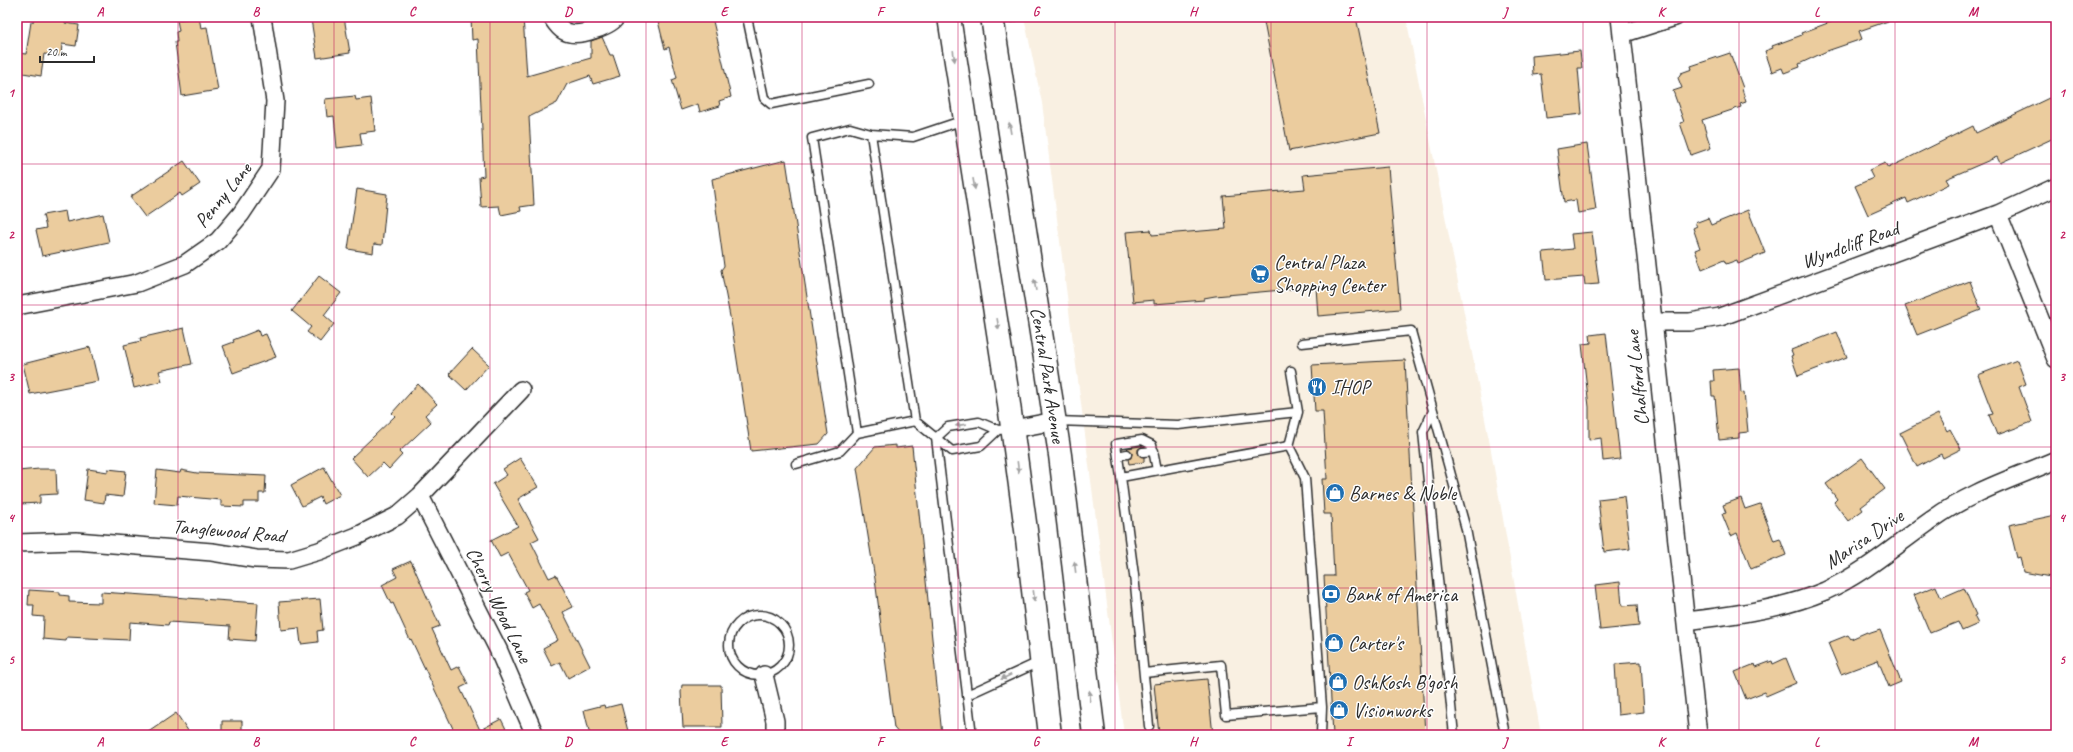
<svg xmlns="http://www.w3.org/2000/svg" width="2073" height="752" font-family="Caveat,sans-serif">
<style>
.built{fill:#f9f0e2}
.building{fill:#ebcc9e;stroke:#2b2b2b}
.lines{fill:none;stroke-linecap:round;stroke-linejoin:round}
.lane-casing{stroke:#2b2b2b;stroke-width:11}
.street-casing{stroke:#2b2b2b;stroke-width:20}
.primary-casing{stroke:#2b2b2b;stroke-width:25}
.lane{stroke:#fff;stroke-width:8}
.street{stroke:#fff;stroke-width:17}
.primary{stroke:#fff;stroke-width:22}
.oneway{fill:#a0a0a0}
.grid{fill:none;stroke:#c2185b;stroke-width:1;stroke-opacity:0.55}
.labels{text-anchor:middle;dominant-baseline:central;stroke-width:3;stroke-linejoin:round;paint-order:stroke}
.street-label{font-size:20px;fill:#2b2b2b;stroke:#fff}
.poi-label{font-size:20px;fill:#2b2b2b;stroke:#fff;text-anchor:start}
.neatline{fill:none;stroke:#c2185b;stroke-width:1.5}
.grid-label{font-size:13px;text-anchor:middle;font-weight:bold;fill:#c2185b}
</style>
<rect width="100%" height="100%" fill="#fff"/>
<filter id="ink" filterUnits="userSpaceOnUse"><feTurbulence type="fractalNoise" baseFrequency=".025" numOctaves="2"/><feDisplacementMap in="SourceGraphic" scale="8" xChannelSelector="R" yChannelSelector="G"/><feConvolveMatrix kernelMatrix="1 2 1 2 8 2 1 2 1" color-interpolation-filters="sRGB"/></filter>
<g filter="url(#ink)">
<!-- built -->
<path class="built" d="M 1024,17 L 1406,17 L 1490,445 L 1541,735 L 1124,735 L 1042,103 Z"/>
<!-- building -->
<path class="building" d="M 34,17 L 66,17 L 65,23 L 79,25 L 76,46 L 62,44 L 61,56 L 44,54 L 41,76 L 17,72 L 17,53 L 26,54 L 31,22 L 33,22 Z
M 199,17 L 201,28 L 207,27 L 218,90 L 182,96 L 175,42 L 177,42 L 176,32 L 179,31 L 177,20 Z
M 317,17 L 344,17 L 350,53 L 317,58 L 311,19 Z
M 471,17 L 523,17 L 527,76 L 591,58 L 591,41 L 602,37 L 610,55 L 613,55 L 620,76 L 593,84 L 590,76 L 567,84 L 557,103 L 529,117 L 534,205 L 520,207 L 521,211 L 501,215 L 499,206 L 481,207 L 479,177 L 484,176 L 478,39 L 472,40 Z
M 657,17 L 712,17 L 731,97 L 719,101 L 720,106 L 700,112 L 698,104 L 681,110 L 672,80 L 677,78 L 669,47 L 665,49 Z
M 1263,17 L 1356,17 L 1380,133 L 1289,151 Z
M 1844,17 L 1894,17 L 1894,19 L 1859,31 L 1862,39 L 1827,51 L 1799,64 L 1800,67 L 1784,73 L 1782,68 L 1772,72 L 1765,51 L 1773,48 L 1772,46 L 1802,35 L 1801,33 Z
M 1580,51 L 1582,68 L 1578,68 L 1582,114 L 1546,118 L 1541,74 L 1533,75 L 1532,56 Z
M 1730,53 L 1743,88 L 1742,89 L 1746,102 L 1740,104 L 1741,107 L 1702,120 L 1711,148 L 1691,155 L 1680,123 L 1684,122 L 1673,91 L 1682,88 L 1678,78 L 1681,73 L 1692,69 L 1691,66 Z
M 355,96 L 356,100 L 371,98 L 375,131 L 360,133 L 362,145 L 337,148 L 334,116 L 327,117 L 325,99 Z
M 2056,96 L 2056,137 L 2000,163 L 1997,157 L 1946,179 L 1949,184 L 1908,203 L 1906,198 L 1868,215 L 1855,186 L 1873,178 L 1869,170 L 1885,163 L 1888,168 L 1973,126 L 1976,133 L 2049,98 L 2050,99 Z
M 1587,144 L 1596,210 L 1578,213 L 1576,200 L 1564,202 L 1557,149 Z
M 786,160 L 828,434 L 819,444 L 751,451 L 732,327 L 721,270 L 724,266 L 712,179 Z
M 184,161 L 200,184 L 182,196 L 180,193 L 145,217 L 130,197 Z
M 1388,167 L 1400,309 L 1318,316 L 1316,287 L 1215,296 L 1204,298 L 1204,300 L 1154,304 L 1154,300 L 1133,302 L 1126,232 L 1151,230 L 1152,235 L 1226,229 L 1223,196 L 1305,189 L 1303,175 Z
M 357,189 L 387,194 L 382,245 L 374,244 L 373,253 L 348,249 Z
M 1748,210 L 1765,253 L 1738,264 L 1737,260 L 1726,264 L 1724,260 L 1702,269 L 1695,250 L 1700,248 L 1693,228 L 1697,226 L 1695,223 L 1708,218 L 1711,225 Z
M 65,211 L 67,222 L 103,214 L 109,242 L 42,256 L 36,230 L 46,228 L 43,215 Z
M 1592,232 L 1599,284 L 1585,285 L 1584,277 L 1546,280 L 1543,252 L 1573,249 L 1571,234 Z
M 319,276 L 341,293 L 324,315 L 334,324 L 320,342 L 307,332 L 311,327 L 292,311 Z
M 1970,281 L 1981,310 L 1917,335 L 1905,306 Z
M 184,328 L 192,364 L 159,371 L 162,381 L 134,388 L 124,345 L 141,341 L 140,338 Z
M 258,330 L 260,336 L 266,334 L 276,357 L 233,373 L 223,346 L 234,342 L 233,340 Z
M 1837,332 L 1847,357 L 1798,376 L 1791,356 L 1793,355 L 1791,350 Z
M 1606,333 L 1620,459 L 1603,461 L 1601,438 L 1589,440 L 1589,407 L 1582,344 L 1591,343 L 1590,335 Z
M 90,347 L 98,381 L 30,394 L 23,364 Z
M 472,349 L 489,365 L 466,390 L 449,374 Z
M 1405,360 L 1425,735 L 1333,735 L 1324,576 L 1334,576 L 1331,514 L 1324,514 L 1322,479 L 1327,479 L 1323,411 L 1315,411 L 1312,365 Z
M 2017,360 L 2026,384 L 2019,387 L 2032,422 L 1997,435 L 1989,415 L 1993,414 L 1978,375 Z
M 1739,368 L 1741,393 L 1744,392 L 1748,432 L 1739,433 L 1739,438 L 1719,440 L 1715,396 L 1712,396 L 1711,381 L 1714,381 L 1713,370 Z
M 418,384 L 437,404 L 425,415 L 431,422 L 399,452 L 402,455 L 389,469 L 383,463 L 368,477 L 351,458 L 395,416 L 392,413 Z
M 1938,414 L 1947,431 L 1950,429 L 1961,449 L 1943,458 L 1941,454 L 1917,467 L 1900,433 Z
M 896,445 L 896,448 L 912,446 L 942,735 L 900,735 L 894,728 L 875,579 L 857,468 L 875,447 Z
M 1141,446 L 1142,447 L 1138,449 L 1138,453 L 1144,457 L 1144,462 L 1129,464 L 1128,459 L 1131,458 L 1132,453 L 1127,448 Z
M 520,458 L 538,487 L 518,499 L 539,538 L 531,542 L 549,578 L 556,575 L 573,607 L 563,612 L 590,666 L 568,678 L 560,662 L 552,666 L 543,648 L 558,640 L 539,604 L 532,608 L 524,592 L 528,590 L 508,553 L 500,557 L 491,540 L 518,526 L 493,484 L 507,475 L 503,469 Z
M 1862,458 L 1885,489 L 1861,507 L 1863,510 L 1848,521 L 1834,502 L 1837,499 L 1826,484 Z
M 324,467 L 340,495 L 323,504 L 320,497 L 302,506 L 291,485 Z
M 39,469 L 56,469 L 57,494 L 40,495 L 40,503 L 20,504 L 18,471 Z
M 88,469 L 108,472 L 108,469 L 126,471 L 123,497 L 105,495 L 104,503 L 84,500 Z
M 157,470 L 180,473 L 181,470 L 197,473 L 266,476 L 265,493 L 259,493 L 259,502 L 244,502 L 244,507 L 221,506 L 221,500 L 178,496 L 177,505 L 154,503 Z
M 1624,496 L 1630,549 L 1604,552 L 1598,499 Z
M 1741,498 L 1745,509 L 1760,504 L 1774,541 L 1780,539 L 1786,555 L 1751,569 L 1737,533 L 1731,536 L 1722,514 L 1726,513 L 1723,505 Z
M 2056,515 L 2056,578 L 2023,572 L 2020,557 L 2017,558 L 2009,525 Z
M 411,561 L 440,626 L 432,629 L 451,670 L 459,666 L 468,684 L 460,688 L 480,730 L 501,719 L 509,735 L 456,735 L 411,639 L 410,640 L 393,603 L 391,604 L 382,585 L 397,577 L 393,569 Z
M 1620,582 L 1622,606 L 1637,605 L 1639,626 L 1600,630 L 1595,585 Z
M 1936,586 L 1941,598 L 1964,588 L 1976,615 L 1974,616 L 1978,624 L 1962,631 L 1958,622 L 1930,633 L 1914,595 Z
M 29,590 L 60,592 L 60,595 L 69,596 L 69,602 L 101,603 L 101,592 L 258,603 L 255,641 L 229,639 L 230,626 L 169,622 L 168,625 L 130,622 L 129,640 L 67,637 L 66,641 L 43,639 L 44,617 L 33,616 L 34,605 L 28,605 Z
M 320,599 L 323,630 L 317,631 L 318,642 L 301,644 L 299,628 L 281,630 L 279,602 Z
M 1880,630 L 1901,682 L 1889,687 L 1878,660 L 1841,674 L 1828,643 L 1848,635 L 1851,639 L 1867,632 L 1868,634 Z
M 1786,658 L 1796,683 L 1766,696 L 1764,692 L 1746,699 L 1735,672 L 1755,664 L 1756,667 L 1772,661 L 1773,664 Z
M 1641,662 L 1644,712 L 1618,715 L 1615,664 Z
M 1207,679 L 1213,735 L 1159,735 L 1154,684 Z
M 682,685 L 721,685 L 722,727 L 683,727 L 681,692 Z
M 621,704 L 629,735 L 590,735 L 584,710 L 604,705 L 605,708 Z
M 176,713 L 191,735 L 144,735 Z
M 222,721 L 242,721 L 242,735 L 222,735 Z"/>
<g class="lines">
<defs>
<path id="lane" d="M 747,17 L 764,98 L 771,104 L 869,84
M 993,19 L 1014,17
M 871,134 L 913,137 L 964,120
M 1302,343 L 1411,331 L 1466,529 L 1505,735
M 1291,371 L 1298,412 L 1289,446 L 1305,478 L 1322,707 L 1321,735
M 1433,411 L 1423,432 L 1454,735
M 915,421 L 871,134 L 850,128 L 812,138 L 857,433 L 915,421 L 936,438 L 971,727
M 1056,421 L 1178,425 L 1298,412
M 998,430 L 981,446 L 952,451 L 936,438 L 948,427 L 979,422 L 998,430 L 1011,429
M 1143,452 L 1154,451
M 1118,456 L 1127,454
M 796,464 L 840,451 L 857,433
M 1121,477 L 1116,444 L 1142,440 L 1152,445 L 1157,470
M729 645a30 30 0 1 1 60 0a30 30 0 1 1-60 0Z
M 1144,673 L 1221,665 L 1226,715 L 1322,707
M 967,695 L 1039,662
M 1149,726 L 1134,575 L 1121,477 L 1289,446"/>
<path id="street" d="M 552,17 C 556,24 562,32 570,33 C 580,36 611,26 616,17
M 1620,17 L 1698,735
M 1622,34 L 1675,17
M 1998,214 L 2056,359
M 17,306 L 137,283 L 185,264 L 218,241 L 241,214 L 271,169 L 275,101 L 262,17
M 1653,322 L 1690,322 L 1720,317 L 1998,214 L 2056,187
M 1013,429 L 1055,421
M 420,496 L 498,649 L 535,735
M 17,543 L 76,541 L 212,552 L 256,559 L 289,560 L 319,551 L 357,536 L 397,516 L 420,496 L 521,390
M 1686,621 C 1733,615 1780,610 1825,591 C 1865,573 1897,544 1933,519 C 1970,492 2014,478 2056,460
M 764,675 L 775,721 L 775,735"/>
<path id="primary" d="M 949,17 L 1007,390 L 1026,530 L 1050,735
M 992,17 L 1060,455 L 1094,735"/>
</defs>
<!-- lane casing -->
<use href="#lane" class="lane-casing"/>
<!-- street casing -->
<use href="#street" class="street-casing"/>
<!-- primary casing -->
<use href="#primary" class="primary-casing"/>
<!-- lane -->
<use href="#lane" class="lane"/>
<!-- street -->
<use href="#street" class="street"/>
<!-- primary -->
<use href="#primary" class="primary"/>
</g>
<!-- one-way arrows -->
<defs><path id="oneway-solid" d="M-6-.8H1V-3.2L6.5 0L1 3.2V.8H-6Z"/></defs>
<g class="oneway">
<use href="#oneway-solid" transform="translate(954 56) rotate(82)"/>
<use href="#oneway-solid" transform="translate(1010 128) rotate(-99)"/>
<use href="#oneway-solid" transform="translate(974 184) rotate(80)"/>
<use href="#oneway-solid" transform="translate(1035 285) rotate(-99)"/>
<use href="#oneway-solid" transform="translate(998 324) rotate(81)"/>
<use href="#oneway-solid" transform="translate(961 425) rotate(171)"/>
<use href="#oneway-solid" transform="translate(1018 467) rotate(83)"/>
<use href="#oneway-solid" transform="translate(1075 567) rotate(-97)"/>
<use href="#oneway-solid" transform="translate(1034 596) rotate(83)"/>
<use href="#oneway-solid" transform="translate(1006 677) rotate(155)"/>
<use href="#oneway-solid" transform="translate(1090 696) rotate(-96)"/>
</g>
</g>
<!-- grid -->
<path class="grid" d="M 178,17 L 178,735M 334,17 L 334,735M 490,17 L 490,735M 646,17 L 646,735M 802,17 L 802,735M 958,17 L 958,735M 1115,17 L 1115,735M 1271,17 L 1271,735M 1427,17 L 1427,735M 1583,17 L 1583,735M 1739,17 L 1739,735M 1895,17 L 1895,735M 17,164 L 2056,164M 17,305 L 2056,305M 17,447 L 2056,447M 17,588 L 2056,588"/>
<!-- icons -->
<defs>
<symbol id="supermarket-disc" viewBox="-11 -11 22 22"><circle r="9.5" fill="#1f6fb2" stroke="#fff"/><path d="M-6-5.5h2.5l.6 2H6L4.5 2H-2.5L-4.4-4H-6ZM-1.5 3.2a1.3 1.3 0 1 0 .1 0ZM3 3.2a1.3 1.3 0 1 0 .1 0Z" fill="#fff"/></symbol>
<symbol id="restaurant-disc" viewBox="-11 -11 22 22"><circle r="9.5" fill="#1f6fb2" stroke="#fff"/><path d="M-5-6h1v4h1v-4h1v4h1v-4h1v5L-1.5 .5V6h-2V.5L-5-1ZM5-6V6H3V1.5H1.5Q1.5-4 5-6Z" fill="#fff"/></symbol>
<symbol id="shop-disc" viewBox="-11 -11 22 22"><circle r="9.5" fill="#1f6fb2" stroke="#fff"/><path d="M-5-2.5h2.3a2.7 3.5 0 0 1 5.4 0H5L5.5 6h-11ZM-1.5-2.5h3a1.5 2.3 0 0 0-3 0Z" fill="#fff"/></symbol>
<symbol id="bank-disc" viewBox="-11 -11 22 22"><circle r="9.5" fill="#1f6fb2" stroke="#fff"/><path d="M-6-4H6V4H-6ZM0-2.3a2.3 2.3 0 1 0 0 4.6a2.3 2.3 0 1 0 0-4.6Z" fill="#fff"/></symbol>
</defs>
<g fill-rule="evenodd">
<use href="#supermarket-disc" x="1249" y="263" width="22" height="22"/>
<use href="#restaurant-disc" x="1306" y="376" width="22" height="22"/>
<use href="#shop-disc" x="1324" y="482" width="22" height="22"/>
<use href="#bank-disc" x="1320" y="583" width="22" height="22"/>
<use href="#shop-disc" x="1323" y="632" width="22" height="22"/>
<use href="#shop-disc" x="1327" y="671" width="22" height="22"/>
<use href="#shop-disc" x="1328" y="699" width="22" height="22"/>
</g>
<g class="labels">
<!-- street labels -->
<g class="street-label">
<text transform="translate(223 195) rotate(-51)">Penny Lane</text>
<text transform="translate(1850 245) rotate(-20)">Wyndcliff Road</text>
<text transform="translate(1048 375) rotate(81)">Central Park Avenue</text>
<text transform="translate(1637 378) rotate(-96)">Chalford Lane</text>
<text transform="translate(229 531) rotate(5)">Tanglewood Road</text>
<text transform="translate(1864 539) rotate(-34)">Marisa Drive</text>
<text transform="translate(499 605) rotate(64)">Cherry Wood Lane</text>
</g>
<!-- poi labels -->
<g class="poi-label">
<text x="1274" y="262">Central Plaza<tspan x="1274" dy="23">Shopping Center</tspan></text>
<text x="1331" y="387">IHOP</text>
<text x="1349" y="493">Barnes &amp; Noble</text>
<text x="1345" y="594">Bank of America</text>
<text x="1348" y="643">Carter's</text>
<text x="1352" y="682">OshKosh B'gosh</text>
<text x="1353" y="710">Visionworks</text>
</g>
</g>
<!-- margin -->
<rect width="2073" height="752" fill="none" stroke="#fff" stroke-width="44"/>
<!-- scale -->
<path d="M40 56v6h54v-6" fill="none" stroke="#2b2b2b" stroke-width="2"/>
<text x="46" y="56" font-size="12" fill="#2b2b2b" stroke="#ffffff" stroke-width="3" paint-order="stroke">20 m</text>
<rect x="22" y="22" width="2029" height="708" class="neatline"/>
<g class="grid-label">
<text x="100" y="16">A</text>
<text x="256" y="16">B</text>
<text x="412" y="16">C</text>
<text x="568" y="16">D</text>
<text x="724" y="16">E</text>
<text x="880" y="16">F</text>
<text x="1036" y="16">G</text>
<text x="1193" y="16">H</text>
<text x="1349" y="16">I</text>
<text x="1505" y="16">J</text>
<text x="1661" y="16">K</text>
<text x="1817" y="16">L</text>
<text x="1973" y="16">M</text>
<text x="11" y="97">1</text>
<text x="2062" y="97">1</text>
<text x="11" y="239">2</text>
<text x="2062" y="239">2</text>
<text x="11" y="381">3</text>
<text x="2062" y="381">3</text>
<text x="11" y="522">4</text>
<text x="2062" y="522">4</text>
<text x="11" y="664">5</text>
<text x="2062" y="664">5</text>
<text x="100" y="746">A</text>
<text x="256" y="746">B</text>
<text x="412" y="746">C</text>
<text x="568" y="746">D</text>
<text x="724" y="746">E</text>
<text x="880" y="746">F</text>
<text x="1036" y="746">G</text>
<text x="1193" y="746">H</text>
<text x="1349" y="746">I</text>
<text x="1505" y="746">J</text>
<text x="1661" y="746">K</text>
<text x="1817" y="746">L</text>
<text x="1973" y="746">M</text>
</g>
</svg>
